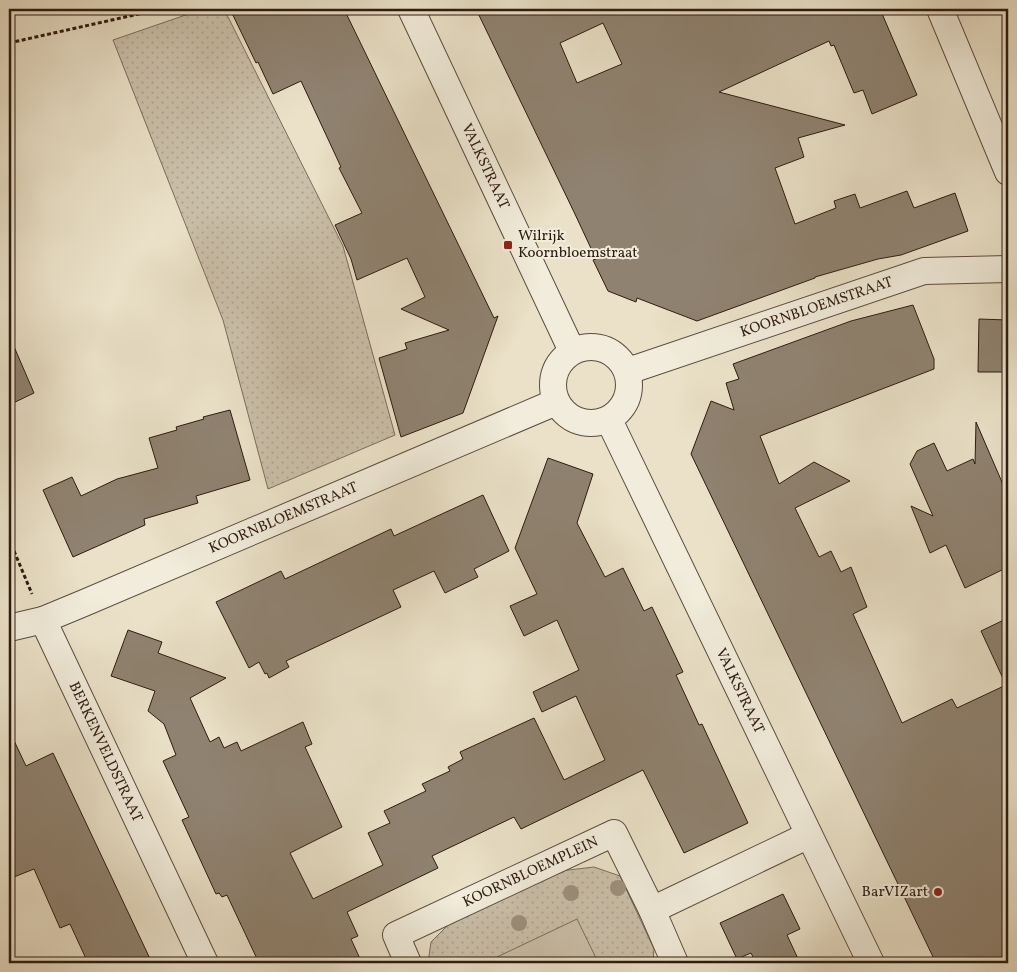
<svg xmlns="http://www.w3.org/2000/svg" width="1017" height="972" font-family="Vollkorn,serif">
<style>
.grass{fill:url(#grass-dots);stroke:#7c6d5c}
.park{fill:#cabfa9;stroke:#7c6d5c}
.building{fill:#8f8270;stroke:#2d1b10;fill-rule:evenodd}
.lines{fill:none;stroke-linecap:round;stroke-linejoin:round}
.minor-casing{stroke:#5c4c3e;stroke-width:28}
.path{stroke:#2d1b10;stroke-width:3;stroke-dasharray:4 2.5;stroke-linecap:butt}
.minor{stroke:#f1ecdb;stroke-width:26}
.tree{fill:#9c8f7c}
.poi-dot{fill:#8f2418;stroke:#f1ecdb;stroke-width:2}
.labels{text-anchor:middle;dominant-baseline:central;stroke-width:4;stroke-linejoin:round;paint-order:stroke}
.street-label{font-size:15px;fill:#2d1b10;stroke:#f1ecdb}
.poi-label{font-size:15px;fill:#2d1b10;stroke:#f1ecdb;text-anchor:start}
</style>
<defs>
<pattern id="grass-dots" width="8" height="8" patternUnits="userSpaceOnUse" patternTransform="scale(1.25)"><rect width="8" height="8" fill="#cabfa9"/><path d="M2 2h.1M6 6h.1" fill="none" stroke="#aea490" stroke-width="1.8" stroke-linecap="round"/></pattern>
</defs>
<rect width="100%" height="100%" fill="#eae1c8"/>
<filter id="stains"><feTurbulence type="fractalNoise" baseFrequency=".004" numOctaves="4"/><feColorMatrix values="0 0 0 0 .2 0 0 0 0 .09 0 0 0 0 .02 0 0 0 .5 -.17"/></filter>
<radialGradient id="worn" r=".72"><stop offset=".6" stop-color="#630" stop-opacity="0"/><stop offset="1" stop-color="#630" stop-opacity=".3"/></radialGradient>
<!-- grass -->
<path class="grass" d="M 203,9 L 224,9 L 343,246 L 395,435 L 268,489 L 223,320 L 113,40 Z
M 594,867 L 620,876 L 654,949 L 653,963 L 428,963 L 431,942 L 454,919 L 560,871 Z"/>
<!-- park -->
<path class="park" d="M 577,919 L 597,960 L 591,963 L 500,963 L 497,957 Z"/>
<!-- building -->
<path class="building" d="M 230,9 L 344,9 L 494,318 L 498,316 L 463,413 L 401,437 L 379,358 L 407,349 L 405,343 L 449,330 L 401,309 L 425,297 L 407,258 L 357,280 L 351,259 L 335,225 L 362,213 L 339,168 L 341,167 L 301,81 L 273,94 L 258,62 L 256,63 Z
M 476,9 L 880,9 L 917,95 L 872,114 L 863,90 L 854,93 L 834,45 L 831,46 L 829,41 L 719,92 L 845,125 L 798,138 L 804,157 L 775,168 L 795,224 L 836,208 L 834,201 L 855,194 L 860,208 L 907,191 L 914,208 L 955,193 L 968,231 L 901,255 L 878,259 L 815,277 L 815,278 L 697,321 L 637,298 L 636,302 L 608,291 L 593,260 L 596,259 L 574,212 ZM 603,23 L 622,64 L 577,83 L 560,43 Z
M 913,305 L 934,359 L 934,369 L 760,436 L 779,484 L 814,462 L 850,481 L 795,508 L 819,557 L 831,551 L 841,572 L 851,567 L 867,607 L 853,614 L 902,723 L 952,699 L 957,708 L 1006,685 L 981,631 L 1008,618 L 1008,963 L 936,963 L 691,454 L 711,401 L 734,410 L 726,383 L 739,379 L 733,364 L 851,321 Z
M 979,319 L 1008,320 L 1008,372 L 978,372 Z
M 9,335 L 34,393 L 9,405 Z
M 230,410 L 250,480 L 196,496 L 198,503 L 144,519 L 145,525 L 73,557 L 43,490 L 72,477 L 81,496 L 117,479 L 158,468 L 149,438 L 177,430 L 176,427 L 204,419 L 203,417 Z
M 976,422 L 1008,496 L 1008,567 L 965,588 L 946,545 L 930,553 L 911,506 L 933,516 L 910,464 L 917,451 L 934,443 L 947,471 L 973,459 L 975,464 Z
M 548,458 L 593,474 L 577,523 L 605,577 L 623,568 L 644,611 L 652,607 L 683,672 L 676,675 L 699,725 L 702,724 L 748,823 L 684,853 L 643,770 L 521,829 L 514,817 L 432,856 L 438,868 L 347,912 L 358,936 L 351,939 L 362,963 L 259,963 L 227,895 L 222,897 L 219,893 L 216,894 L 182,820 L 189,817 L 163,761 L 176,755 L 164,724 L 148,711 L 155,691 L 111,676 L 128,630 L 162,642 L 158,653 L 226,678 L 190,698 L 210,742 L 219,737 L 224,748 L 237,742 L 241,751 L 303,722 L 312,744 L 305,747 L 342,827 L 290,853 L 313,899 L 383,865 L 368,833 L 390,823 L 384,811 L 426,791 L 422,784 L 450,771 L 448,767 L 463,759 L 460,752 L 534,718 L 564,780 L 605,760 L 576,696 L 542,712 L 533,692 L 579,670 L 557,620 L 524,636 L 510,606 L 537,594 L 515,548 Z
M 483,495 L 509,551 L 474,569 L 478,577 L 445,593 L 434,571 L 393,590 L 401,607 L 286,661 L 289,667 L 269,678 L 267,673 L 265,674 L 259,662 L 249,668 L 216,602 L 281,571 L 285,579 L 391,529 L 394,536 Z
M 9,730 L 26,766 L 53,753 L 152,963 L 88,963 L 70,924 L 60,928 L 34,869 L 9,879 Z
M 783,894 L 800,929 L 787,935 L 800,963 L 756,963 L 751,953 L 737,959 L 720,923 Z"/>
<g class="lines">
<defs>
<g id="minor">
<path id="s1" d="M 411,9 L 572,351"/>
<path d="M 940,9 L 1008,172"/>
<circle cx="591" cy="385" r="38"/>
<path id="s2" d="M 628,371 L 924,271 L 1008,269"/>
<path id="s3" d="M 609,420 L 871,963"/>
<path id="s4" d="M 43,620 L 205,963"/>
<path id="s5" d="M 9,628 L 43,620 L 84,603 L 556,402"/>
<path d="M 652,910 L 809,835"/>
<path id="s6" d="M 408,963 L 396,935 L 614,833 L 652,910 L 675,963"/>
</g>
</defs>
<!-- minor casing -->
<use href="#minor" class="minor-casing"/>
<!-- path -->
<path class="path" d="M 9,43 L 161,9
M 9,539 L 32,594"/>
<!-- minor -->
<use href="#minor" class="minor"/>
</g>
<!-- trees -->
<g class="tree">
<circle cx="618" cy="888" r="8"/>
<circle cx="571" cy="893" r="8"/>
<circle cx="519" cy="923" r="8"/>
</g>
<!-- markers -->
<g class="poi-dot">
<rect x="503" y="240" width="10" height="10" rx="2.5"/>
<circle cx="938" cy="892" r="5"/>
</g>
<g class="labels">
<!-- street labels -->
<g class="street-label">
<text stroke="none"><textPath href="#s1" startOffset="174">VALKSTRAAT</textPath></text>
<text stroke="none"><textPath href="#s2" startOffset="199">KOORNBLOEMSTRAAT</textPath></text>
<text stroke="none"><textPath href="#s5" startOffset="296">KOORNBLOEMSTRAAT</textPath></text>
<text stroke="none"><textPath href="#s3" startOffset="301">VALKSTRAAT</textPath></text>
<text stroke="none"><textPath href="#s4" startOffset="146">BERKENVELDSTRAAT</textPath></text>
<text stroke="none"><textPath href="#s6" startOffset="179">KOORNBLOEMPLEIN</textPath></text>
</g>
<!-- poi labels -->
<g class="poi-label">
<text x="518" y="236">Wilrijk<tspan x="518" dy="17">Koornbloemstraat</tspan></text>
<text x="928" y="892" text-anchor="end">BarVIZart</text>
</g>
</g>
<!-- margin -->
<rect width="1017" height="972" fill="none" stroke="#eae1c8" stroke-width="30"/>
<rect x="10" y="10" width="997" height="952" fill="none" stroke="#2d1b10" stroke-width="2.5"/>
<rect x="15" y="15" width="987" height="942" fill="none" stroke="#2d1b10"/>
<rect width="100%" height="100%" filter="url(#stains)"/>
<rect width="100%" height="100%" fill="url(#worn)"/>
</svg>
